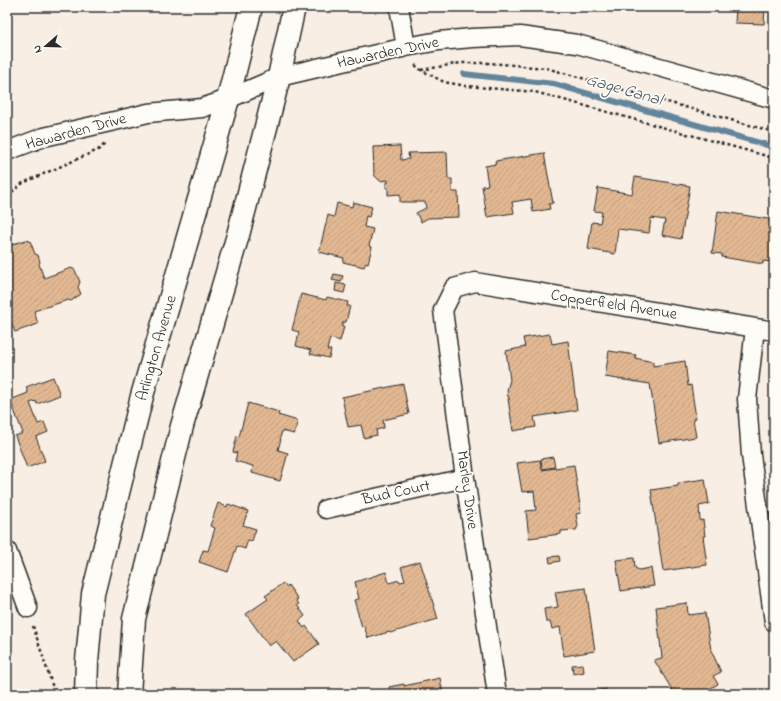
<svg xmlns="http://www.w3.org/2000/svg" width="781" height="701" font-family="'Indie Flower',sans-serif">
<style>
.lines{fill:none;stroke-linecap:round;stroke-linejoin:round}
.stream{stroke:#64859c;stroke-width:6}
.building{fill:url(#building-hatch);stroke:#2b2b2b}
.street-casing{stroke:#2b2b2b;stroke-width:21}
.primary-casing{stroke:#2b2b2b;stroke-width:25}
.path{stroke:#2b2b2b;stroke-width:2.5;stroke-dasharray:3 3;stroke-linecap:butt}
.street{stroke:#fdfcf7;stroke-width:18}
.primary{stroke:#fdfcf7;stroke-width:22}
.labels{text-anchor:middle;dominant-baseline:central;stroke-width:3.5;stroke-linejoin:round;paint-order:stroke}
.street-label{font-size:16px;fill:#2b2b2b;stroke:#fdfcf7}
.water-label{font-size:17px;font-style:italic;fill:#485864;stroke:#fdfcf7}
</style>
<defs>
<pattern id="building-hatch" width="6" height="6" patternUnits="userSpaceOnUse"><rect width="6" height="6" fill="#e2b892"/><path d="M-1 1l2-2M0 6l6-6M5 7l2-2" fill="none" stroke="#c29e7e"/></pattern>
</defs>
<rect width="100%" height="100%" fill="#f8eee3"/>
<filter id="ink" filterUnits="userSpaceOnUse"><feTurbulence type="fractalNoise" baseFrequency=".025" numOctaves="2"/><feDisplacementMap in="SourceGraphic" scale="8" xChannelSelector="R" yChannelSelector="G"/><feConvolveMatrix kernelMatrix="1 2 1 2 8 2 1 2 1" color-interpolation-filters="sRGB"/></filter>
<g filter="url(#ink)">
<g class="lines">
<!-- stream -->
<path class="stream" d="M 464,74 L 554,84 L 774,147"/>
</g>
<!-- building -->
<path class="building" d="M 736,7 L 765,7 L 764,24 L 735,23 Z
M 400,146 L 401,160 L 409,159 L 408,153 L 447,152 L 448,179 L 452,179 L 452,192 L 458,192 L 459,217 L 428,218 L 421,222 L 416,213 L 426,208 L 425,202 L 400,202 L 400,194 L 388,195 L 388,188 L 386,188 L 386,183 L 388,183 L 388,180 L 380,181 L 374,175 L 373,147 Z
M 544,153 L 553,203 L 549,204 L 550,209 L 533,212 L 531,199 L 512,202 L 514,213 L 487,217 L 482,186 L 488,185 L 485,166 L 496,164 L 495,161 Z
M 635,177 L 690,186 L 681,239 L 662,235 L 665,220 L 651,218 L 649,233 L 618,229 L 615,254 L 588,249 L 592,222 L 600,223 L 602,212 L 594,211 L 598,188 L 632,194 Z
M 353,202 L 372,207 L 369,217 L 366,216 L 364,227 L 373,229 L 369,246 L 372,247 L 368,263 L 366,262 L 364,267 L 343,262 L 344,258 L 319,252 L 328,215 L 334,217 L 337,203 L 352,207 Z
M 718,211 L 774,220 L 774,266 L 772,266 L 772,262 L 763,261 L 763,264 L 722,257 L 722,254 L 712,253 Z
M 26,240 L 30,241 L 35,254 L 38,255 L 40,262 L 39,264 L 44,278 L 71,268 L 75,270 L 80,282 L 78,287 L 81,294 L 71,301 L 68,300 L 34,311 L 38,324 L 15,332 L 7,313 L 7,246 Z
M 334,274 L 343,276 L 341,282 L 332,280 Z
M 336,283 L 346,285 L 344,293 L 335,291 Z
M 301,294 L 326,300 L 327,297 L 348,302 L 347,306 L 350,306 L 346,322 L 343,322 L 342,327 L 344,327 L 340,341 L 330,338 L 327,350 L 331,350 L 329,358 L 310,354 L 311,350 L 296,346 L 299,332 L 292,330 Z
M 550,334 L 552,344 L 568,341 L 577,410 L 534,417 L 536,427 L 513,431 L 508,399 L 510,399 L 508,397 L 507,390 L 510,380 L 506,351 L 525,347 L 523,338 Z
M 609,351 L 636,355 L 635,358 L 653,362 L 653,366 L 685,361 L 688,386 L 691,385 L 696,418 L 693,419 L 696,437 L 659,443 L 650,384 L 605,377 Z
M 53,377 L 60,395 L 37,404 L 36,401 L 30,403 L 38,424 L 44,422 L 48,432 L 36,437 L 45,461 L 27,468 L 15,436 L 23,433 L 10,400 L 28,393 L 26,387 Z
M 403,384 L 409,414 L 383,420 L 384,428 L 376,430 L 377,435 L 364,438 L 361,425 L 348,427 L 342,397 Z
M 248,403 L 279,412 L 278,415 L 298,421 L 294,434 L 282,431 L 280,438 L 281,439 L 278,450 L 288,453 L 280,481 L 252,473 L 253,466 L 235,461 L 237,453 L 233,452 L 237,436 L 239,437 Z
M 553,457 L 555,467 L 542,469 L 541,459 Z
M 540,460 L 542,470 L 574,465 L 581,513 L 576,514 L 578,526 L 576,530 L 561,531 L 561,534 L 529,538 L 526,511 L 536,510 L 534,491 L 522,492 L 517,463 Z
M 705,479 L 709,504 L 699,506 L 700,521 L 703,520 L 705,536 L 703,536 L 707,565 L 663,571 L 651,490 L 678,486 L 678,483 Z
M 218,503 L 227,507 L 228,504 L 248,511 L 243,525 L 256,529 L 252,541 L 248,540 L 245,549 L 237,546 L 228,572 L 199,562 L 203,550 L 208,551 L 215,528 L 210,526 Z
M 559,556 L 560,561 L 550,563 L 549,557 Z
M 634,558 L 635,568 L 639,570 L 651,568 L 654,586 L 621,591 L 616,560 Z
M 420,561 L 438,619 L 390,633 L 389,632 L 368,638 L 364,626 L 362,627 L 354,600 L 359,599 L 355,582 L 386,572 L 389,583 L 399,580 L 400,582 L 405,581 L 401,567 Z
M 283,583 L 286,587 L 288,585 L 298,599 L 296,600 L 299,604 L 297,605 L 305,616 L 299,621 L 304,628 L 306,626 L 319,644 L 293,662 L 276,641 L 269,646 L 246,614 L 268,599 L 265,596 Z
M 586,588 L 595,651 L 564,656 L 560,627 L 552,629 L 550,622 L 546,622 L 544,609 L 558,607 L 555,592 Z
M 687,603 L 688,615 L 705,613 L 711,650 L 721,672 L 713,676 L 718,684 L 701,694 L 680,694 L 678,691 L 674,693 L 654,660 L 662,658 L 656,607 Z
M 583,664 L 584,672 L 573,674 L 572,665 Z
M 440,678 L 443,694 L 382,694 L 390,692 L 389,687 L 404,684 L 404,686 Z
M 606,689 L 607,694 L 576,694 Z
M 334,690 L 335,694 L 322,694 Z"/>
<g class="lines">
<defs>
<path id="street" d="M 399,7 L 406,47
M 7,151 L 44,137 L 119,120 L 148,113 L 202,108 L 228,99 L 279,77 L 406,47 L 439,41 L 472,38 L 520,36 L 577,44 L 774,99
M 755,328 L 747,399 L 751,455 L 774,622
M 326,509 L 465,478
M 7,551 L 28,608
M 497,694 L 465,478 L 443,310 L 454,288 L 475,282 L 774,331"/>
<path id="primary" d="M 86,694 L 87,661 L 93,594 L 142,396 L 228,99 L 251,7
M 129,694 L 134,619 L 182,426 L 238,235 L 279,77 L 294,7"/>
</defs>
<!-- street casing -->
<use href="#street" class="street-casing"/>
<!-- primary casing -->
<use href="#primary" class="primary-casing"/>
<!-- path -->
<path class="path" d="M 415,65 L 421,70 L 444,82 L 466,86 L 535,92 L 774,158
M 421,70 L 461,63 L 490,63 L 546,68 L 774,132
M 7,196 L 23,183 L 98,150 L 105,144
M 33,626 L 55,694"/>
<!-- street -->
<use href="#street" class="street"/>
<!-- primary -->
<use href="#primary" class="primary"/>
</g>
</g>
<g class="labels">
<!-- street labels -->
<g class="street-label">
<text transform="translate(388 53) rotate(-12)">Hawarden Drive</text>
<text transform="translate(76 132) rotate(-15)">Hawarden Drive</text>
<text transform="translate(614 305) rotate(9)">Copperfield Avenue</text>
<text transform="translate(157 348) rotate(-74)">Arlington Avenue</text>
<text transform="translate(467 490) rotate(82)">Marley Drive</text>
<text transform="translate(396 493) rotate(-12)">Bud Court</text>
</g>
<!-- water labels -->
<g class="water-label">
<text transform="translate(624 90) rotate(16)">Gage Canal</text>
</g>
</g>
<!-- margin -->
<rect width="781" height="701" fill="none" stroke="#fdfcf7" stroke-width="24"/>
<rect x="12" y="12" width="757" height="677" fill="none" stroke="#2b2b2b" stroke-width="1.5" filter="url(#ink)"/>
<!-- north arrow -->
<g transform="translate(46 46) rotate(250)" stroke="#fdfcf7" stroke-width="3" paint-order="stroke">
<path d="M0-3L7 15L0 10L-7 15Z" fill="#2b2b2b"/>
<text y="-6" font-size="11" font-weight="bold" text-anchor="middle" fill="#2b2b2b">N</text>
</g>
</svg>
